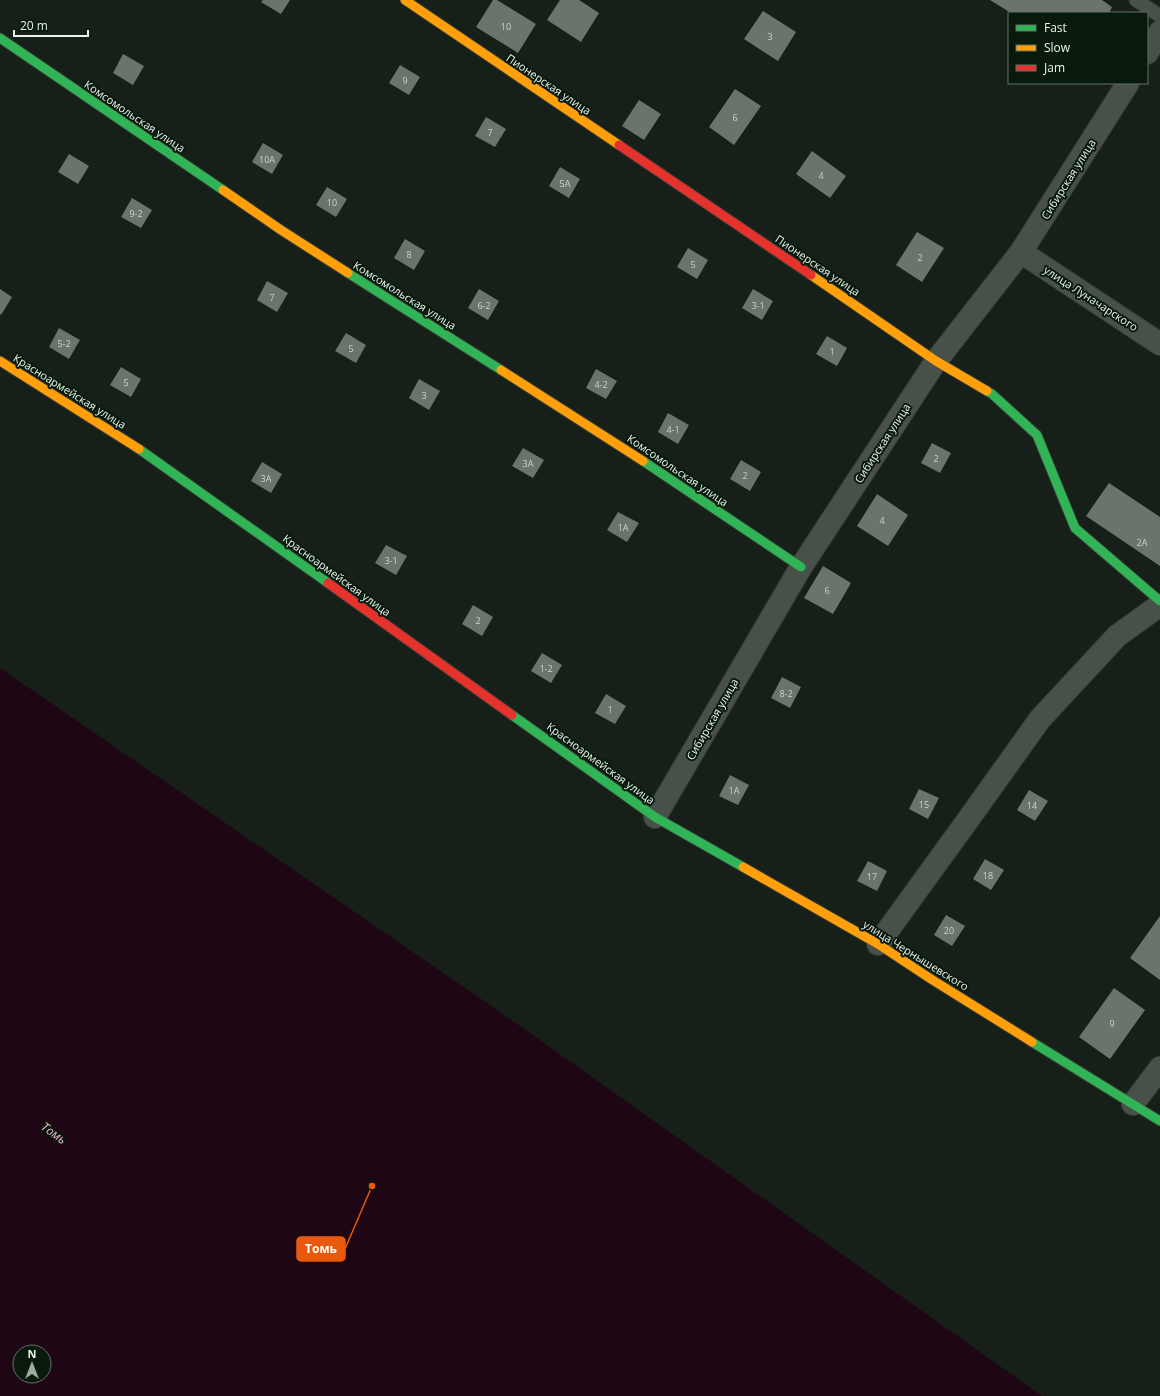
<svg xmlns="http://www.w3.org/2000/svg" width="1160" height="1396" font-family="'Open Sans',sans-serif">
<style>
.water{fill:#1e0615;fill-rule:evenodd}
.building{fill:#6b736d}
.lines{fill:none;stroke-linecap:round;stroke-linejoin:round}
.lane-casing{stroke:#353b36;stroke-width:15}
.street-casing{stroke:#353b36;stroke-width:24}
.fast-casing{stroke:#353b36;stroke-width:11}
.slow-casing{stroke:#353b36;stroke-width:11}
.jam-casing{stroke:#353b36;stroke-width:11}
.lane{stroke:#48504a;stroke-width:13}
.street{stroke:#48504a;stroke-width:22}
.fast{stroke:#30b455;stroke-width:9}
.slow{stroke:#ff9f0a;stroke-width:9}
.jam{stroke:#e5322d;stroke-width:9}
.labels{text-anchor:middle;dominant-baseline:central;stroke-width:4;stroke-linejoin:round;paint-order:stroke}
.number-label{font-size:9px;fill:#cad4cc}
.street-label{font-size:11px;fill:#e9f5eb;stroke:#091a0d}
.water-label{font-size:12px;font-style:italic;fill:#f3b4d6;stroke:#091a0d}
.leader{fill:none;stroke:#e8590c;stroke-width:1.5}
.callout-dot{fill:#e8590c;stroke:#091a0d;stroke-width:1.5}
.callout{fill:#e8590c;stroke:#e8590c;stroke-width:1.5}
.callout-label{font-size:12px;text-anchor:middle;font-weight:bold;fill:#fff}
</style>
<rect width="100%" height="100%" fill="#161f18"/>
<!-- water -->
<path class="water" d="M 0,668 L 510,1019 L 1042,1396 L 0,1396 ZM 20,1352 L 44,1352 L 44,1376 L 20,1376 Z"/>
<!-- building -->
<path class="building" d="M 263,0 L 290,0 L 281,14 L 261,2 Z
M 493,0 L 497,0 L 536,24 L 518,53 L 476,27 Z
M 560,0 L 579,0 L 599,13 L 581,42 L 547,20 Z
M 990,0 L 1102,0 L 1112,7 L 1109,13 L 1011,13 Z
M 763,11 L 796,32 L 778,61 L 744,39 Z
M 123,54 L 144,66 L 133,85 L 113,73 Z
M 400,65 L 420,77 L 409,95 L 389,83 Z
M 735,89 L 761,106 L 734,145 L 709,127 Z
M 639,100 L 661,114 L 644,140 L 622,126 Z
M 486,117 L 506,129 L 495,147 L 475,136 Z
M 263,143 L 283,155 L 272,174 L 252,162 Z
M 812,151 L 846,176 L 830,198 L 796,174 Z
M 69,154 L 89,166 L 78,184 L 58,172 Z
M 560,167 L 580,179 L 569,198 L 549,186 Z
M 327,187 L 347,199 L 336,217 L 316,205 Z
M 132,198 L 152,210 L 141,228 L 121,217 Z
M 917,232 L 944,248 L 922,282 L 896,265 Z
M 405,239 L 425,251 L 414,270 L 394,258 Z
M 688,248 L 708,260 L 697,279 L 677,267 Z
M 267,281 L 288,293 L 277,312 L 257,300 Z
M 0,289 L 12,297 L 1,315 L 0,314 Z
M 479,289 L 499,301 L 488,320 L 468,308 Z
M 753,289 L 773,301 L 762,320 L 742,308 Z
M 59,328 L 80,340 L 69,359 L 49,347 Z
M 346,333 L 366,345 L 356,363 L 335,351 Z
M 827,336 L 847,348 L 837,366 L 816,354 Z
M 121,367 L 141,379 L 131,397 L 110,385 Z
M 596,369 L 617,381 L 606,399 L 586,388 Z
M 419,379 L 440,391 L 429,410 L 409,398 Z
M 668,413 L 689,425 L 678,444 L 658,432 Z
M 932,443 L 951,453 L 940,473 L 921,463 Z
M 523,448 L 544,460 L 533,478 L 512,466 Z
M 741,460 L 761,472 L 750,491 L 730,479 Z
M 262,462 L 282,474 L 271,493 L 251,481 Z
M 1109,483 L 1160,517 L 1160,566 L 1086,516 Z
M 877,494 L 908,515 L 888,546 L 857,526 Z
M 618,512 L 639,523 L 627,542 L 607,530 Z
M 386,545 L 407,556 L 396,575 L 375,563 Z
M 823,566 L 851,583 L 833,614 L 804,598 Z
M 473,605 L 493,617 L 482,636 L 462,624 Z
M 542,653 L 562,665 L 551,683 L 531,671 Z
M 782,677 L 801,687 L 790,708 L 771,698 Z
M 606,694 L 626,706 L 615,724 L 595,713 Z
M 730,775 L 749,785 L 738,805 L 719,796 Z
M 919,789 L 939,798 L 928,819 L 909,809 Z
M 1029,790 L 1048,801 L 1035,821 L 1017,810 Z
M 985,859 L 1004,870 L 991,890 L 973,879 Z
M 868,861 L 887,871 L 877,891 L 857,881 Z
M 946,915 L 965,926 L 952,946 L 934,935 Z
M 1160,916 L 1160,980 L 1130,958 Z
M 1114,988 L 1145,1010 L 1110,1059 L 1079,1037 Z"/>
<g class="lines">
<defs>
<path id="lane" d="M 1136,0 L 1160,16"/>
<path id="street" d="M 1147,53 L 1160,32
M 1021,252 L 1160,344
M 655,817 L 801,567 L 936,361 L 1021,252 L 1128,83
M 878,944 L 970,817 L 1040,719 L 1117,636 L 1160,605
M 1133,1104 L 1160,1068"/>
<path id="fast" d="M 0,38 L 223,190
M 348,273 L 501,370
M 987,391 L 992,394 L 1037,435 L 1075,528 L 1160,601
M 139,449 L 328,583
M 643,461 L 801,567
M 512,715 L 655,817 L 743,867
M 1032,1042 L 1160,1121"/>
<path id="slow" d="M 405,0 L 619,145
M 223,190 L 281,230 L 348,273
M 811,275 L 936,361 L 987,391
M 0,361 L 139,449
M 501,370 L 643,461
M 743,867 L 878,944 L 931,979 L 1032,1042"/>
<path id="jam" d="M 619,145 L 811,275
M 328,583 L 512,715"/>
</defs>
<!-- lane casing -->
<use href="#lane" class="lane-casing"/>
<!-- street casing -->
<use href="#street" class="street-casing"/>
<!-- fast casing -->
<use href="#fast" class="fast-casing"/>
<!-- slow casing -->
<use href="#slow" class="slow-casing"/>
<!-- jam casing -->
<use href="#jam" class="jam-casing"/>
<!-- lane -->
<use href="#lane" class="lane"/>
<!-- street -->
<use href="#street" class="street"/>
<!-- fast -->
<use href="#fast" class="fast"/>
<!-- slow -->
<use href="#slow" class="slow"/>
<!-- jam -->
<use href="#jam" class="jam"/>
</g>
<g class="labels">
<!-- number labels -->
<g class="number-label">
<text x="506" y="26">10</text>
<text x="770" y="36">3</text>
<text x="405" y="80">9</text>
<text x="735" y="117">6</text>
<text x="490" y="132">7</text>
<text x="267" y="159">10А</text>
<text x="821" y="175">4</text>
<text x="565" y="183">5А</text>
<text x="332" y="202">10</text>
<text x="136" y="213">9-2</text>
<text x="409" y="254">8</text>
<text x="920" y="257">2</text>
<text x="693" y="264">5</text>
<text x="272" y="297">7</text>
<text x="484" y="305">6-2</text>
<text x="758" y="305">3-1</text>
<text x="64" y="343">5-2</text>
<text x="351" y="348">5</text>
<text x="832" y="351">1</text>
<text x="126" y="382">5</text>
<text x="601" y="384">4-2</text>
<text x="424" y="395">3</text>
<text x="673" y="429">4-1</text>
<text x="936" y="458">2</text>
<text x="528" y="463">3А</text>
<text x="745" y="475">2</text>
<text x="266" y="478">3А</text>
<text x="882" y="520">4</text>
<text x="623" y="527">1А</text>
<text x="1142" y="542">2А</text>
<text x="391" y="560">3-1</text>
<text x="827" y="590">6</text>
<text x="478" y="620">2</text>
<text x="546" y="668">1-2</text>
<text x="786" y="693">8-2</text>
<text x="610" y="709">1</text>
<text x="734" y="790">1А</text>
<text x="924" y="804">15</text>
<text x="1032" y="805">14</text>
<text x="988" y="875">18</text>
<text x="872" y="876">17</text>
<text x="949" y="930">20</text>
<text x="1112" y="1023">9</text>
</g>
<!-- street labels -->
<g class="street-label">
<text transform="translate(549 84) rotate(34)">Пионерская улица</text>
<text transform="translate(135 116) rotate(34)">Комсомольская улица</text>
<text transform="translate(1068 179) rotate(-58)">Сибирская улица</text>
<text transform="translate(818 265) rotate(34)">Пионерская улица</text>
<text transform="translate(405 295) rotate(32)">Комсомольская улица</text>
<text transform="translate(1091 298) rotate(33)">улица Луначарского</text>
<text transform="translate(70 391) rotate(32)">Красноармейская улица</text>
<text transform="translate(882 443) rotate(-57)">Сибирская улица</text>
<text transform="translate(678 470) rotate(34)">Комсомольская улица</text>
<text transform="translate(337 575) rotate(36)">Красноармейская улица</text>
<text transform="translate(712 719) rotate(-60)">Сибирская улица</text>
<text transform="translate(601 763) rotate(36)">Красноармейская улица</text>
<text transform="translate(916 955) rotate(32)">улица Чернышевского</text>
</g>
<!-- water labels -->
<g class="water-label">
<text transform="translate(54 1133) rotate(36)">Томь</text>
</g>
</g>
<!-- callouts -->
<path class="leader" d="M372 1186L345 1249"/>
<circle class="callout-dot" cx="372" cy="1186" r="4"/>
<rect class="callout" x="297" y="1237" width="48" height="24" rx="4"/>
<g class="callout-label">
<text x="321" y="1253">Томь</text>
</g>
<!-- legend -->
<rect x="1008" y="12" width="140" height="72" fill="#091a0d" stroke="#637266"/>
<rect x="1016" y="25" width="20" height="6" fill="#30b455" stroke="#637266"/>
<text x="1044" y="32" font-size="12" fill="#e9f5eb">Fast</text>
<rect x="1016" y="45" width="20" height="6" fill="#ff9f0a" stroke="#637266"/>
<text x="1044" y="52" font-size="12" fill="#e9f5eb">Slow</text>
<rect x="1016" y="65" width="20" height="6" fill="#e5322d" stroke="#637266"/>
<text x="1044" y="72" font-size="12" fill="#e9f5eb">Jam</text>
<!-- north arrow -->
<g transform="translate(32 1364)"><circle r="19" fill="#091a0d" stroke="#637266"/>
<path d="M0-3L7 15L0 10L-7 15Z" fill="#9faaa1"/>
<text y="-6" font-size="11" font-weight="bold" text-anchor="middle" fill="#e9f5eb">N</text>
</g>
<!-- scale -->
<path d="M14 30v6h74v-6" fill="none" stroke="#e9f5eb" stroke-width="2"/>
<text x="20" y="30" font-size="12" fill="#e9f5eb" stroke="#091a0d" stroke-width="3" paint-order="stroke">20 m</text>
</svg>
